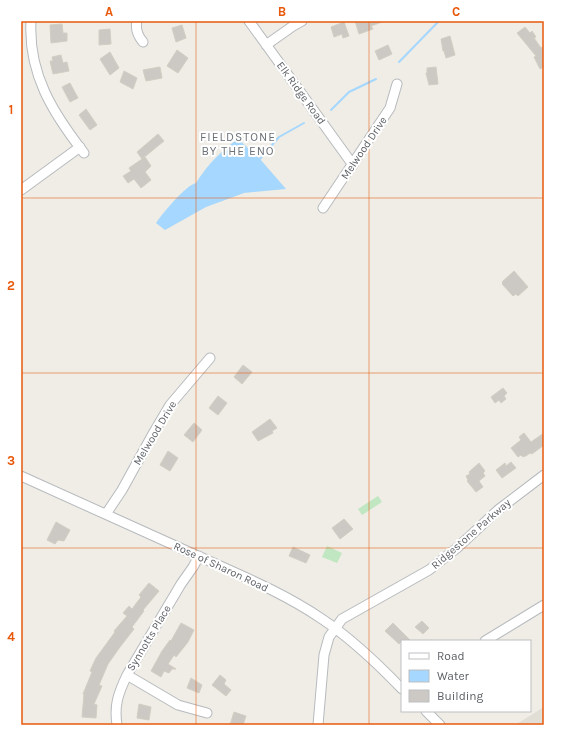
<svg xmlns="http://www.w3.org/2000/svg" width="565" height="746" font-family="Karla,sans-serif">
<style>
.education{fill:#e1ded6}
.green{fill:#c1e6c2}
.water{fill:#a6d7fe}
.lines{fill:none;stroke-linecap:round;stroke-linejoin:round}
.stream{stroke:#a6d7fe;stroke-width:2}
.building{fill:#ccc9c4;stroke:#d3cec3}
.minor-casing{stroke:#b7babe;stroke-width:11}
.minor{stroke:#fff;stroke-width:9}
.grid{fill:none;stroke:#e8590c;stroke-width:1;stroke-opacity:0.55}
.labels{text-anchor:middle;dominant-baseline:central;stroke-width:4;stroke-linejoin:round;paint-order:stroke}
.street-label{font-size:11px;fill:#5c6065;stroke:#fff}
.neighbourhood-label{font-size:12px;letter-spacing:1px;fill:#6d7277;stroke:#fff}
.neatline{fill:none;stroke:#e8590c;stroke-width:1.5}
.grid-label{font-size:13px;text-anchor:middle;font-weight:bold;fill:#e8590c}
</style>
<rect width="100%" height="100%" fill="#efede5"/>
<!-- education -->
<path class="education" d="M 544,707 L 544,725 L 515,725 Z"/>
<!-- green -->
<path class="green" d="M 378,496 L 382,502 L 362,515 L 358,509 Z
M 327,546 L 342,553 L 337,563 L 322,557 Z"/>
<!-- water -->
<path class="water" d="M 238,139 L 260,159 L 286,189 L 244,193 L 206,207 L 165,230 L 156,223 C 163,213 186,185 196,183 C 207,165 221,151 238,139 Z"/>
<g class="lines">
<!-- stream -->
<path class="stream" d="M 399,62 L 439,21
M 331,110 L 349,92 L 376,79
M 259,160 L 279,137 L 304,123"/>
</g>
<!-- building -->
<path class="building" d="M 355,21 L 382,21 L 382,22 L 371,26 L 373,29 L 359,34 Z
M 344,22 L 349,36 L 343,38 L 342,34 L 334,37 L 331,27 Z
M 62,24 L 63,33 L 67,33 L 67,41 L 51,43 L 50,25 Z
M 182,25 L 186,38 L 176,42 L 172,28 Z
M 525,27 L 530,33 L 532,31 L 536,37 L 534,38 L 541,48 L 544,46 L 544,67 L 540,69 L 534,57 L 536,56 L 517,33 Z
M 110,29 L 111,44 L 99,45 L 99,30 Z
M 450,36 L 455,55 L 446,58 L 444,51 L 443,51 L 441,39 Z
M 388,45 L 392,54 L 379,60 L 375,51 Z
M 177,50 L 188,58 L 178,73 L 167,66 Z
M 110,52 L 119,68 L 110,75 L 100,59 Z
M 61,55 L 63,63 L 67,62 L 69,71 L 53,74 L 50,61 L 53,61 L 52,57 Z
M 160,67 L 162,78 L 146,81 L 143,70 Z
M 436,67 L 438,84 L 429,85 L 426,73 L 427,73 L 427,68 Z
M 124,71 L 137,78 L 133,89 L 120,82 Z
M 70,83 L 78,98 L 70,102 L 62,87 Z
M 86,109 L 97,125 L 90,130 L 79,115 Z
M 158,134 L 164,141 L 142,159 L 137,152 Z
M 145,157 L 151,166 L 145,172 L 151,180 L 141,188 L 134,179 L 128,183 L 123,176 L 131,171 L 129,168 Z
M 514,271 L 528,287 L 518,296 L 516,294 L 513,296 L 502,284 L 503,283 L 502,282 Z
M 243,365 L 252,372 L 242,384 L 234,377 Z
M 503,388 L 507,393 L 504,396 L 506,399 L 501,403 L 499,400 L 495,403 L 491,397 Z
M 218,396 L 227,403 L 218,415 L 209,408 Z
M 270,419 L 277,428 L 272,431 L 273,433 L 258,441 L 252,432 Z
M 194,423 L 202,430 L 193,442 L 184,435 Z
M 524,433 L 531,442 L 544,433 L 544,445 L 532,454 L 530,453 L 526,456 L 525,456 L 523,457 L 521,455 L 518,457 L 511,448 L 521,440 L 519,437 Z
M 168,451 L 178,458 L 170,471 L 160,465 Z
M 511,462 L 516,468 L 502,478 L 496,470 L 505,463 L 506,466 Z
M 479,463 L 485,471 L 483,473 L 485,476 L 479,481 L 483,487 L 476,492 L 467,481 L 468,480 L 466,476 L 470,474 L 469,472 Z
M 344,519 L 353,529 L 340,539 L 332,528 Z
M 56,522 L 70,530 L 64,541 L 58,540 L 55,544 L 47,540 Z
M 293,547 L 310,555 L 306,563 L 289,556 Z
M 149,583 L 159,591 L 143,610 L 144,611 L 132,627 L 134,629 L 120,647 L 108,664 L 99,685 L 102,686 L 94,704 L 97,705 L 96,718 L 82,717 L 84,694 L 83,694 L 92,672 L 90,671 L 96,658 L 115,632 L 114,631 L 127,616 L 123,613 L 129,606 L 132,609 L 141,597 L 139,595 Z
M 422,621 L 429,628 L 423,634 L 415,627 Z
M 181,623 L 194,630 L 188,642 L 176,657 L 174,655 L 168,664 L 176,669 L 172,669 L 169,673 L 164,671 L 161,677 L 151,671 L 162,651 L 170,640 L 171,641 Z
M 393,623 L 411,641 L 402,641 L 399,644 L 385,631 Z
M 220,675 L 226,680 L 224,684 L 231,690 L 226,696 L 212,685 Z
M 191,678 L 202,685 L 199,693 L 187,688 Z
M 139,704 L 151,707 L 149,720 L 137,718 Z
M 234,712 L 246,716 L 243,725 L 230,725 Z"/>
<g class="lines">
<defs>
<path id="minor" d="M 31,21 C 28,74 53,113 84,153
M 137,21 C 135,29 138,36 143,42
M 249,21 L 353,165
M 266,45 L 293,26 L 302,21
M 21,190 L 80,147
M 323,208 L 390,108 L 397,84
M 21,476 C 80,503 139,529 198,556 C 240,575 284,593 322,619 C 352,639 377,663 402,689
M 106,514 L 122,490 L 154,432 L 170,405 L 210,358
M 485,641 L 544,605
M 127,675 L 178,705 L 207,713
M 426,711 L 440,725
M 117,725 C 114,705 118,694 127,675 L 181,584 L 193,567 L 199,556
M 318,725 L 324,655 L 329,637 L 342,619 L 429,570 L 457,548 L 498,510 L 544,475"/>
</defs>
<!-- minor casing -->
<use href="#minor" class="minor-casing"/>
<!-- minor -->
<use href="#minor" class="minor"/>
</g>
<!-- grid -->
<path class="grid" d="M 196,21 L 196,725M 369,21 L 369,725M 21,198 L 544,198M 21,373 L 544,373M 21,548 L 544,548"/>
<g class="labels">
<!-- street labels -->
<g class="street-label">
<text transform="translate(301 93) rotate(54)">Elk Ridge Road</text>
<text transform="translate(364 148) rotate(-56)">Melwood Drive</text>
<text transform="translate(155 433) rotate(-59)">Melwood Drive</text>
<text transform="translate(471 534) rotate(-41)">Ridgestone Parkway</text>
<text transform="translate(221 567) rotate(25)">Rose of Sharon Road</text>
<text transform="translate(149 638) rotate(-59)">Synnotts Place</text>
</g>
<!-- neighbourhood labels -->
<g class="neighbourhood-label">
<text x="238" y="137">FIELDSTONE<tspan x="238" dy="14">BY THE ENO</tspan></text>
</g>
</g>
<!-- border -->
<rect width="565" height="746" fill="none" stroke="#ffffff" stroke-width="44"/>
<!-- legend -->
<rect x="401" y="640" width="130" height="72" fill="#ffffff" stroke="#bebfc1"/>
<rect x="409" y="653" width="20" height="6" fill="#ffffff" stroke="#bebfc1"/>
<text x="437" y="660" font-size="12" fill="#5c6065">Road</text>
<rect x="409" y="670" width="20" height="12" fill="#a6d7fe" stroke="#bebfc1"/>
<text x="437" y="680" font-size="12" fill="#5c6065">Water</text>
<rect x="409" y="690" width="20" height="12" fill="#ccc9c4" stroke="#bebfc1"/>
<text x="437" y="700" font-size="12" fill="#5c6065">Building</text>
<rect x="22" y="22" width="521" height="702" class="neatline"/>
<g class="grid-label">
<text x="109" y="16">A</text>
<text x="282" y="16">B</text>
<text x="456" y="16">C</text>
<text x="11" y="114">1</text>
<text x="11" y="290">2</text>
<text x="11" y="465">3</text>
<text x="11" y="641">4</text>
</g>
</svg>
